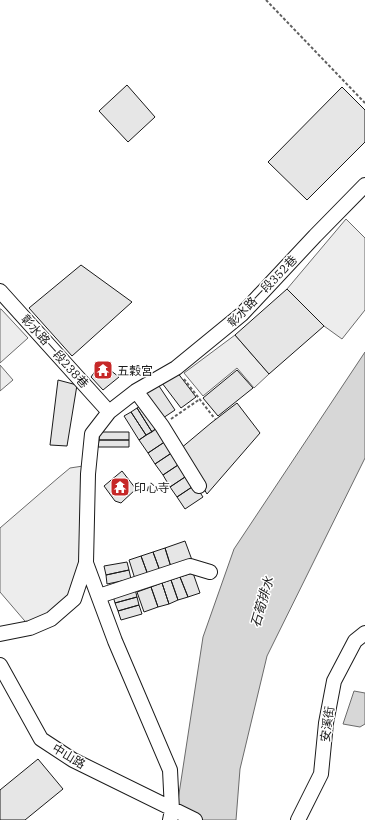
<svg xmlns="http://www.w3.org/2000/svg" width="365" height="820" font-family="'IBM Plex Serif','Noto Sans TC',serif">
<style>
.green{fill:#ededed;stroke:#6a6a6a}
.water{fill:#d7d7d7;stroke:#6a6a6a}
.building{fill:#e6e6e6;stroke:#1a1a1a}
.lines{fill:none;stroke-linecap:round;stroke-linejoin:round}
.minor-casing{stroke:#1a1a1a;stroke-width:16}
.path{stroke:#5f5f5f;stroke-width:2;stroke-dasharray:3 2;stroke-linecap:butt}
.minor{stroke:#fff;stroke-width:14}
.labels{text-anchor:middle;dominant-baseline:central;stroke-width:3;stroke-linejoin:round;paint-order:stroke}
.street-label{font-size:12px;fill:#1a1a1a;stroke:#fff}
.poi-label{font-size:12px;fill:#1a1a1a;stroke:#fff;text-anchor:start}
.water-label{font-size:13px;font-style:italic;fill:#1a1a1a;stroke:#fff}
</style>
<rect width="100%" height="100%" fill="#fff"/>
<!-- green -->
<path class="green" d="M 346,219 L 365,238 L 365,310 L 342,339 L 324,326 L 287,289 Z
M 0,309 L 1,309 L 28,338 L 0,363 Z
M 235,335 L 269,374 L 254,388 L 237,368 L 203,396 L 184,373 Z
M 0,365 L 13,380 L 0,391 Z
M 83,466 L 81,561 L 69,597 L 30,627 L 0,592 L 0,528 L 58,478 L 70,468 Z"/>
<!-- water -->
<path class="water" d="M 365,352 L 365,458 L 267,656 L 240,769 L 236,820 L 175,820 L 203,637 L 234,549 Z
M 354,691 L 365,693 L 365,724 L 360,727 L 343,724 Z"/>
<!-- building -->
<path class="building" d="M 127,85 L 155,117 L 128,142 L 99,111 Z
M 342,87 L 365,110 L 365,142 L 307,200 L 268,162 Z
M 81,265 L 132,302 L 72,356 L 29,308 Z
M 287,289 L 324,326 L 269,374 L 235,335 Z
M 101,363 L 119,377 L 103,390 L 91,377 Z
M 237,370 L 253,388 L 218,416 L 203,398 Z
M 177,372 L 196,397 L 181,408 L 162,383 Z
M 58,380 L 77,385 L 67,446 L 50,445 Z
M 157,383 L 175,410 L 160,420 L 142,393 Z
M 237,403 L 260,433 L 207,494 L 180,449 L 211,423 Z
M 142,405 L 157,428 L 152,432 L 137,408 Z
M 137,408 L 152,432 L 146,435 L 131,412 Z
M 131,412 L 146,435 L 139,440 L 124,416 Z
M 157,428 L 166,441 L 148,453 L 139,440 Z
M 100,432 L 129,432 L 129,440 L 99,440 Z
M 99,440 L 129,440 L 129,447 L 98,447 Z
M 166,441 L 173,452 L 155,464 L 148,453 Z
M 173,452 L 181,463 L 163,475 L 155,464 Z
M 181,463 L 188,475 L 170,487 L 163,475 Z
M 122,471 L 136,489 L 121,503 L 115,501 L 104,486 Z
M 188,475 L 195,485 L 177,497 L 170,487 Z
M 195,485 L 203,497 L 185,509 L 177,497 Z
M 185,541 L 192,560 L 171,567 L 165,548 Z
M 165,548 L 171,567 L 160,571 L 153,552 Z
M 153,552 L 160,571 L 148,575 L 141,556 Z
M 141,556 L 148,575 L 135,579 L 129,560 Z
M 127,562 L 129,570 L 106,575 L 104,566 Z
M 129,570 L 131,579 L 107,584 L 106,575 Z
M 193,573 L 200,593 L 188,597 L 180,577 Z
M 180,577 L 188,597 L 178,600 L 171,580 Z
M 171,580 L 178,600 L 169,604 L 162,583 Z
M 162,583 L 169,604 L 158,607 L 151,587 Z
M 151,587 L 158,607 L 144,612 L 137,592 Z
M 135,589 L 137,597 L 115,603 L 113,596 Z
M 137,597 L 139,605 L 118,611 L 115,603 Z
M 139,605 L 142,614 L 121,620 L 118,611 Z
M 38,759 L 63,789 L 25,820 L 0,820 L 0,790 Z"/>
<g class="lines">
<defs>
<path id="minor" d="M 0,291 L 109,412
M 136,391 L 162,426 L 199,486
M 86,563 L 115,641 L 170,770 L 172,810 L 170,820
M 99,596 L 190,566 L 210,572
M 0,634 L 30,628 L 51,619 L 74,599 L 86,563 L 88,474 L 92,434 L 109,412 L 136,391 L 176,368 L 242,314 L 315,236 L 365,185
M 0,665 L 41,739 L 73,760 L 195,820
M 298,820 L 321,774 L 326,723 L 334,681 L 355,641 L 365,633"/>
</defs>
<!-- minor casing -->
<use href="#minor" class="minor-casing"/>
<!-- path -->
<path class="path" d="M 266,0 L 365,103
M 184,379 L 215,419
M 171,419 L 200,399"/>
<!-- minor -->
<use href="#minor" class="minor"/>
</g>
<!-- icons -->
<defs>
<symbol id="temple-square" viewBox="-11 -11 22 22"><rect x="-9" y="-9" width="18" height="18" rx="4" fill="#c62828" stroke="#fff"/><path d="M0-6L5-2H3V0L6.5 2.5H4V6H1.5V3h-3V6H-4V2.5H-6.5L-3 0V-2H-5Z" fill="#fff"/></symbol>
</defs>
<g fill-rule="evenodd">
<use href="#temple-square" x="92" y="359" width="22" height="22"/>
<use href="#temple-square" x="109" y="476" width="22" height="22"/>
</g>
<g class="labels">
<!-- street labels -->
<g class="street-label">
<text transform="translate(262 291) rotate(-46)">彰水路一段352巷</text>
<text transform="translate(55 351) rotate(48)">彰水路一段238巷</text>
<text transform="translate(327 724) rotate(-82)">安溪街</text>
<text transform="translate(69 756) rotate(31)">中山路</text>
</g>
<!-- poi labels -->
<g class="poi-label">
<text x="117" y="370">五穀宮</text>
<text x="134" y="487">印心寺</text>
</g>
<!-- water labels -->
<g class="water-label">
<text transform="translate(262 602) rotate(-74)">石筍排水</text>
</g>
</g>
</svg>
